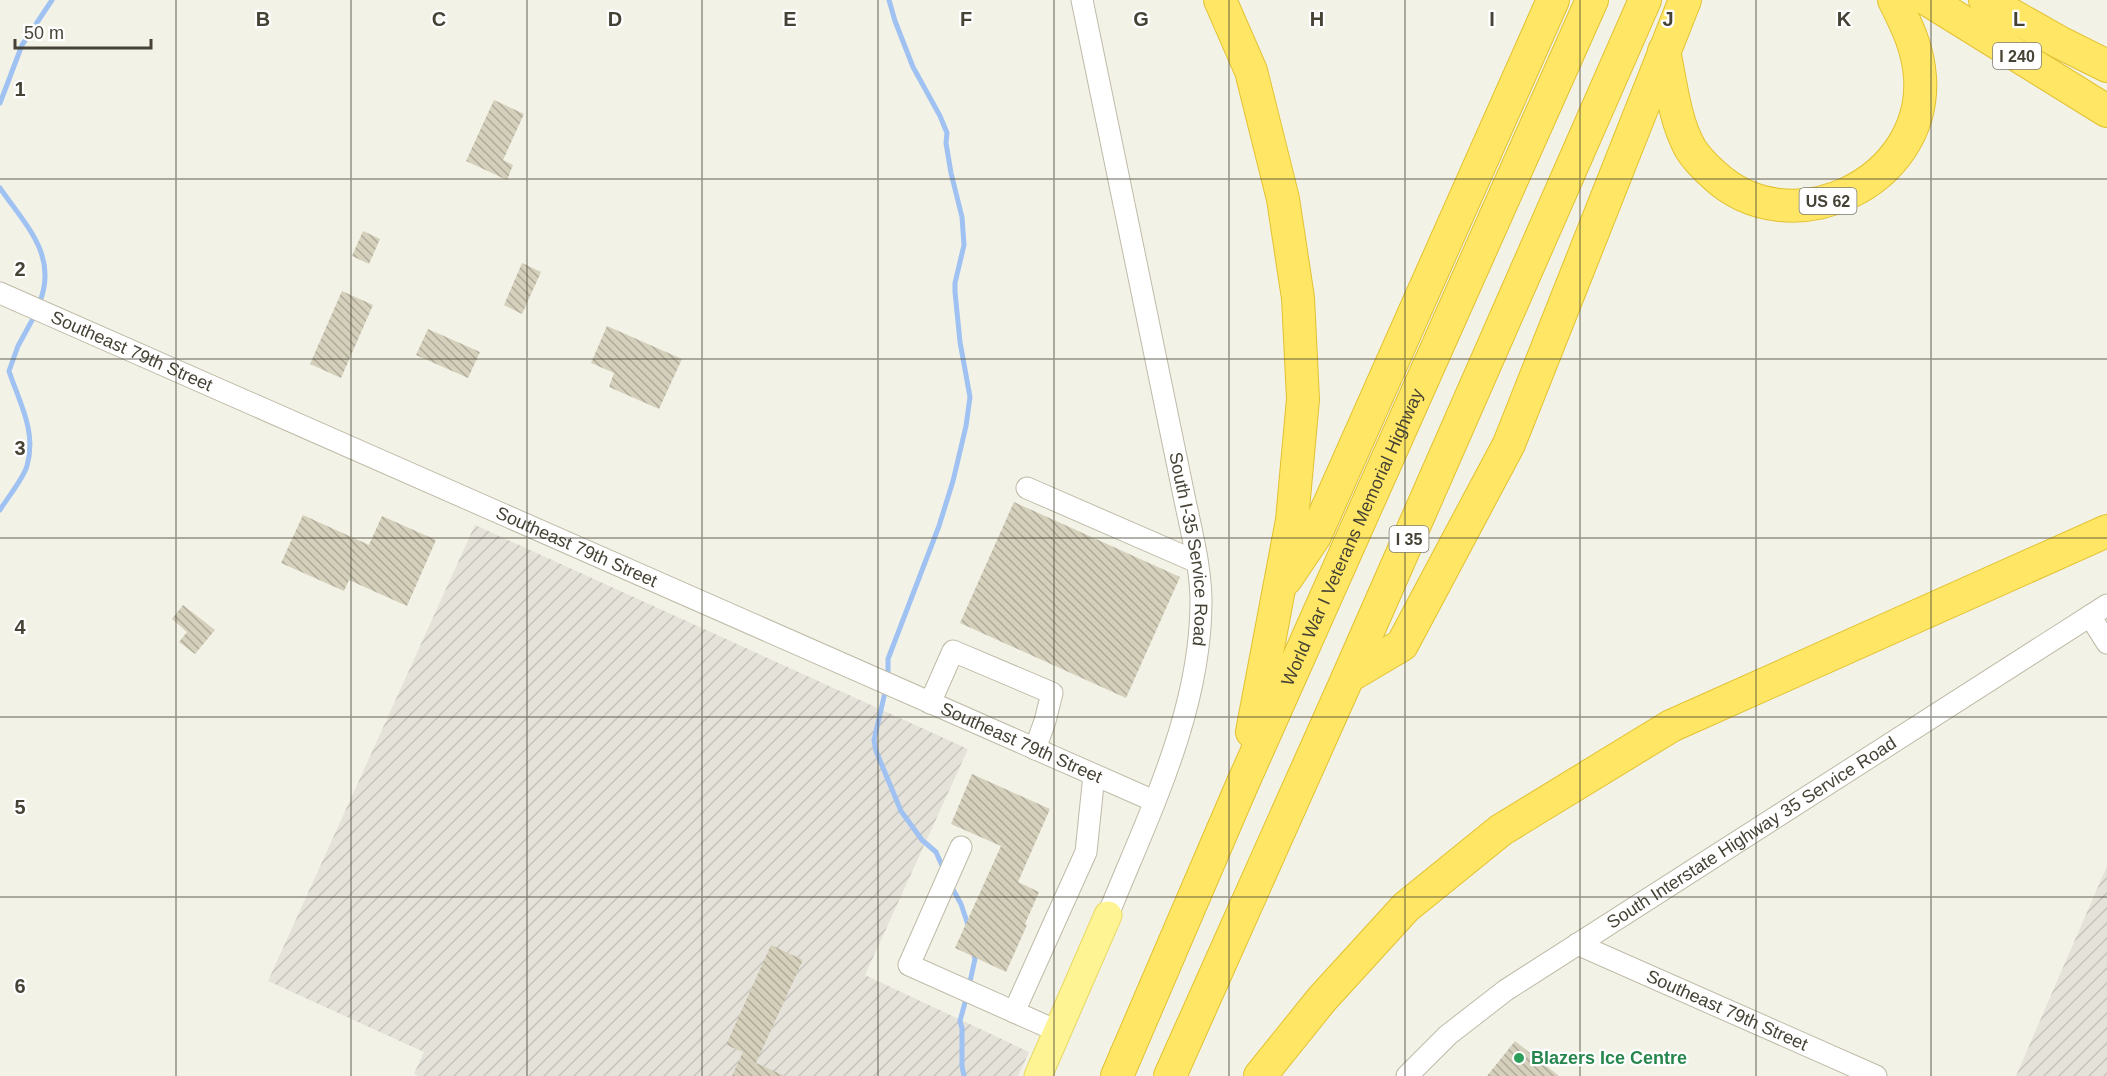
<svg xmlns="http://www.w3.org/2000/svg" width="2107" height="1076" font-family="Helvetica,sans-serif">
<style>
.industrial{fill:url(#industrial-furrows)}
.lines{fill:none;stroke-linecap:round;stroke-linejoin:round}
.stream{stroke:#a0c2f2;stroke-width:5}
.building{fill:url(#building-back-hatch)}
.minor-casing{stroke:#bfbba8;stroke-width:23}
.major-casing{stroke:#e7d760;stroke-width:29}
.highway-casing{stroke:#e2c131;stroke-width:34}
.minor{stroke:#fff;stroke-width:21}
.major{stroke:#fff493;stroke-width:27}
.highway{stroke:#ffe765;stroke-width:32}
.grid{fill:none;stroke:#464235;stroke-width:1.5;stroke-opacity:0.55}
.leisure-dot{fill:#2e9e5b;stroke:#fff;stroke-width:2}
.labels{text-anchor:middle;dominant-baseline:central;stroke-width:4.5;stroke-linejoin:round;paint-order:stroke}
.shield{fill:#fff;stroke:#7e7b72;stroke-width:1.5}
.shield-label{font-size:16px;font-weight:bold;fill:#464235}
.street-label{font-size:18px;fill:#464235;stroke:#fff}
.leisure-label{font-size:18px;font-weight:bold;fill:#27864d;stroke:#fff;text-anchor:start}
.grid-label{font-size:20px;text-anchor:middle;font-weight:bold;fill:#464235;stroke:#fff;stroke-width:4.5;stroke-linejoin:round;paint-order:stroke}
</style>
<defs>
<pattern id="industrial-furrows" width="10" height="10" patternUnits="userSpaceOnUse" patternTransform="scale(1.5)"><rect width="10" height="10" fill="#e5e2da"/><path d="M-1 1l2-2M0 10L10 0M9 11l2-2" fill="none" stroke="#c6c3bc"/></pattern>
<pattern id="building-back-hatch" width="6" height="6" patternUnits="userSpaceOnUse" patternTransform="scale(1.5)"><rect width="6" height="6" fill="#d5d0bb"/><path d="M-1 5l2 2M0 0l6 6M5-1l2 2" fill="none" stroke="#afaa99"/></pattern>
</defs>
<rect width="100%" height="100%" fill="#f3f2e6"/>
<!-- industrial -->
<path class="industrial" d="M 475,525 L 968,749 L 865,975 L 1029,1052 L 1018,1076 L 418,1076 L 414,1074 L 424,1052 L 268,981 Z
M 2107,866 L 2107,1076 L 2016,1076 Z"/>
<g class="lines">
<!-- stream -->
<path class="stream" d="M 0,103 L 22,45 L 52,0
M 0,188 C 26,226 59,256 39,304
M 0,510 C 8,497 23,479 27,466 C 37,431 19,402 9,371 L 18,346 L 36,313
M 888,679 L 888,659 L 939,526 L 953,481 L 966,426 L 970,397 L 960,342 L 955,292 L 955,283 L 964,245 L 962,217 L 951,173 L 946,143 L 947,133 L 940,116 L 913,67 L 895,21 L 889,0
M 886,688 L 874,740 L 876,751 L 901,811 L 922,840 L 936,852 L 944,870
M 950,884 L 961,904 L 968,925
M 969,986 L 975,959 L 973,951
M 964,1076 L 962,1066 L 962,1028 L 960,1021 L 967,995"/>
</g>
<!-- building -->
<path class="building" d="M 494,100 L 524,114 L 503,160 L 513,165 L 507,180 L 466,161 Z
M 363,231 L 380,239 L 369,264 L 352,256 Z
M 522,263 L 541,272 L 522,314 L 504,305 Z
M 342,291 L 373,305 L 341,378 L 310,364 Z
M 607,326 L 682,359 L 659,409 L 609,387 L 614,373 L 591,363 Z
M 428,329 L 480,352 L 468,378 L 416,355 Z
M 1014,502 L 1180,577 L 1126,698 L 960,623 Z
M 303,515 L 369,545 L 382,516 L 436,540 L 407,606 L 349,580 L 344,591 L 281,563 Z
M 183,605 L 215,630 L 195,654 L 179,642 L 187,632 L 172,619 Z
M 972,774 L 1050,809 L 1018,882 L 1039,892 L 1025,924 L 1027,925 L 1006,972 L 955,948 L 1001,846 L 951,824 Z
M 771,945 L 803,960 L 756,1063 L 785,1076 L 732,1076 L 743,1052 L 726,1045 Z
M 1515,1041 L 1559,1076 L 1487,1076 Z"/>
<g class="lines">
<defs>
<g id="minor">
<path id="s1" d="M 1082,0 L 1183,491 C 1190,526 1200,562 1201,598 C 1202,710 1149,813 1108,915"/>
<path id="s2" d="M 0,293 L 1154,801"/>
<path d="M 1027,488 L 1197,562"/>
<path d="M 2090,616 L 2107,643"/>
<path d="M 930,703 L 953,651 L 1052,693 L 1045,721 L 1035,749"/>
<path d="M 961,847 L 909,965 L 1057,1031"/>
<path id="s3" d="M 1577,944 L 1876,1076"/>
<path d="M 1014,1012 L 1086,852 L 1094,775"/>
<path id="s4" d="M 1407,1076 L 1448,1035 L 1506,990 L 2107,605"/>
</g>
<path id="major" d="M 1038,1076 L 1108,915"/>
<g id="highway">
<path d="M 1220,0 L 1251,71 L 1283,199 L 1298,298 L 1303,399 L 1292,520 L 1252,732"/>
<path d="M 1928,0 L 2107,111"/>
<path d="M 1985,0 L 2061,43 L 2107,66"/>
<path d="M 1664,51 C 1671,82 1674,119 1690,148 C 1696,158 1705,167 1714,175 C 1791,247 1927,183 1920,77 C 1918,48 1907,26 1894,0"/>
<path d="M 1286,579 L 1315,536 L 1553,0"/>
<path d="M 1348,677 L 1402,645 L 1509,444 L 1685,0"/>
<path id="s5" d="M 1117,1076 L 1242,785 L 1592,0"/>
<path d="M 1170,1076 L 1348,677 L 1645,0"/>
<path d="M 1260,1076 L 1322,999 L 1406,907 L 1501,830 L 1671,726 L 2107,531"/>
</g>
</defs>
<!-- minor casing -->
<use href="#minor" class="minor-casing"/>
<!-- major casing -->
<use href="#major" class="major-casing"/>
<!-- highway casing -->
<use href="#highway" class="highway-casing"/>
<!-- minor -->
<use href="#minor" class="minor"/>
<!-- major -->
<use href="#major" class="major"/>
<!-- highway -->
<use href="#highway" class="highway"/>
</g>
<!-- grid -->
<path class="grid" d="M 176,0 L 176,1076M 351,0 L 351,1076M 527,0 L 527,1076M 702,0 L 702,1076M 878,0 L 878,1076M 1054,0 L 1054,1076M 1229,0 L 1229,1076M 1405,0 L 1405,1076M 1580,0 L 1580,1076M 1756,0 L 1756,1076M 1931,0 L 1931,1076M 0,179 L 2107,179M 0,359 L 2107,359M 0,538 L 2107,538M 0,717 L 2107,717M 0,897 L 2107,897"/>
<!-- markers -->
<circle class="leisure-dot" cx="1519" cy="1058" r="6"/>
<g class="labels">
<!-- shield labels -->
<g class="shield">
<rect x="1993" y="43" width="48" height="26" rx="4.5"/>
<rect x="1799.5" y="188" width="57" height="26" rx="4.5"/>
<rect x="1389.5" y="526" width="39" height="26" rx="4.5"/>
</g>
<g class="shield-label">
<text x="2017" y="56">I 240</text>
<text x="1828" y="201">US 62</text>
<text x="1409" y="539">I 35</text>
</g>
<!-- street labels -->
<g class="street-label">
<text stroke="none"><textPath href="#s2" startOffset="144">Southeast 79th Street</textPath></text>
<text stroke="none"><textPath href="#s5" startOffset="588">World War I Veterans Memorial Highway</textPath></text>
<text stroke="none"><textPath href="#s2" startOffset="630">Southeast 79th Street</textPath></text>
<text stroke="none"><textPath href="#s1" startOffset="560">South I-35 Service Road</textPath></text>
<text stroke="none"><textPath href="#s2" startOffset="1116">Southeast 79th Street</textPath></text>
<text stroke="none"><textPath href="#s4" startOffset="423">South Interstate Highway 35 Service Road</textPath></text>
<text stroke="none"><textPath href="#s3" startOffset="164">Southeast 79th Street</textPath></text>
</g>
<!-- leisure labels -->
<g class="leisure-label">
<text x="1531" y="1058">Blazers Ice Centre</text>
</g>
</g>
<g class="grid-label">
<text x="263" y="26">B</text>
<text x="439" y="26">C</text>
<text x="615" y="26">D</text>
<text x="790" y="26">E</text>
<text x="966" y="26">F</text>
<text x="1141" y="26">G</text>
<text x="1317" y="26">H</text>
<text x="1492" y="26">I</text>
<text x="1668" y="26">J</text>
<text x="1844" y="26">K</text>
<text x="2019" y="26">L</text>
<text x="20" y="96">1</text>
<text x="20" y="276">2</text>
<text x="20" y="455">3</text>
<text x="20" y="634">4</text>
<text x="20" y="814">5</text>
<text x="20" y="993">6</text>
</g>
<!-- scale -->
<path d="M15 39v9h136v-9" fill="none" stroke="#464235" stroke-width="3"/>
<text x="24" y="39" font-size="18" fill="#464235" stroke="#ffffff" stroke-width="4.5" paint-order="stroke">50 m</text>
</svg>
